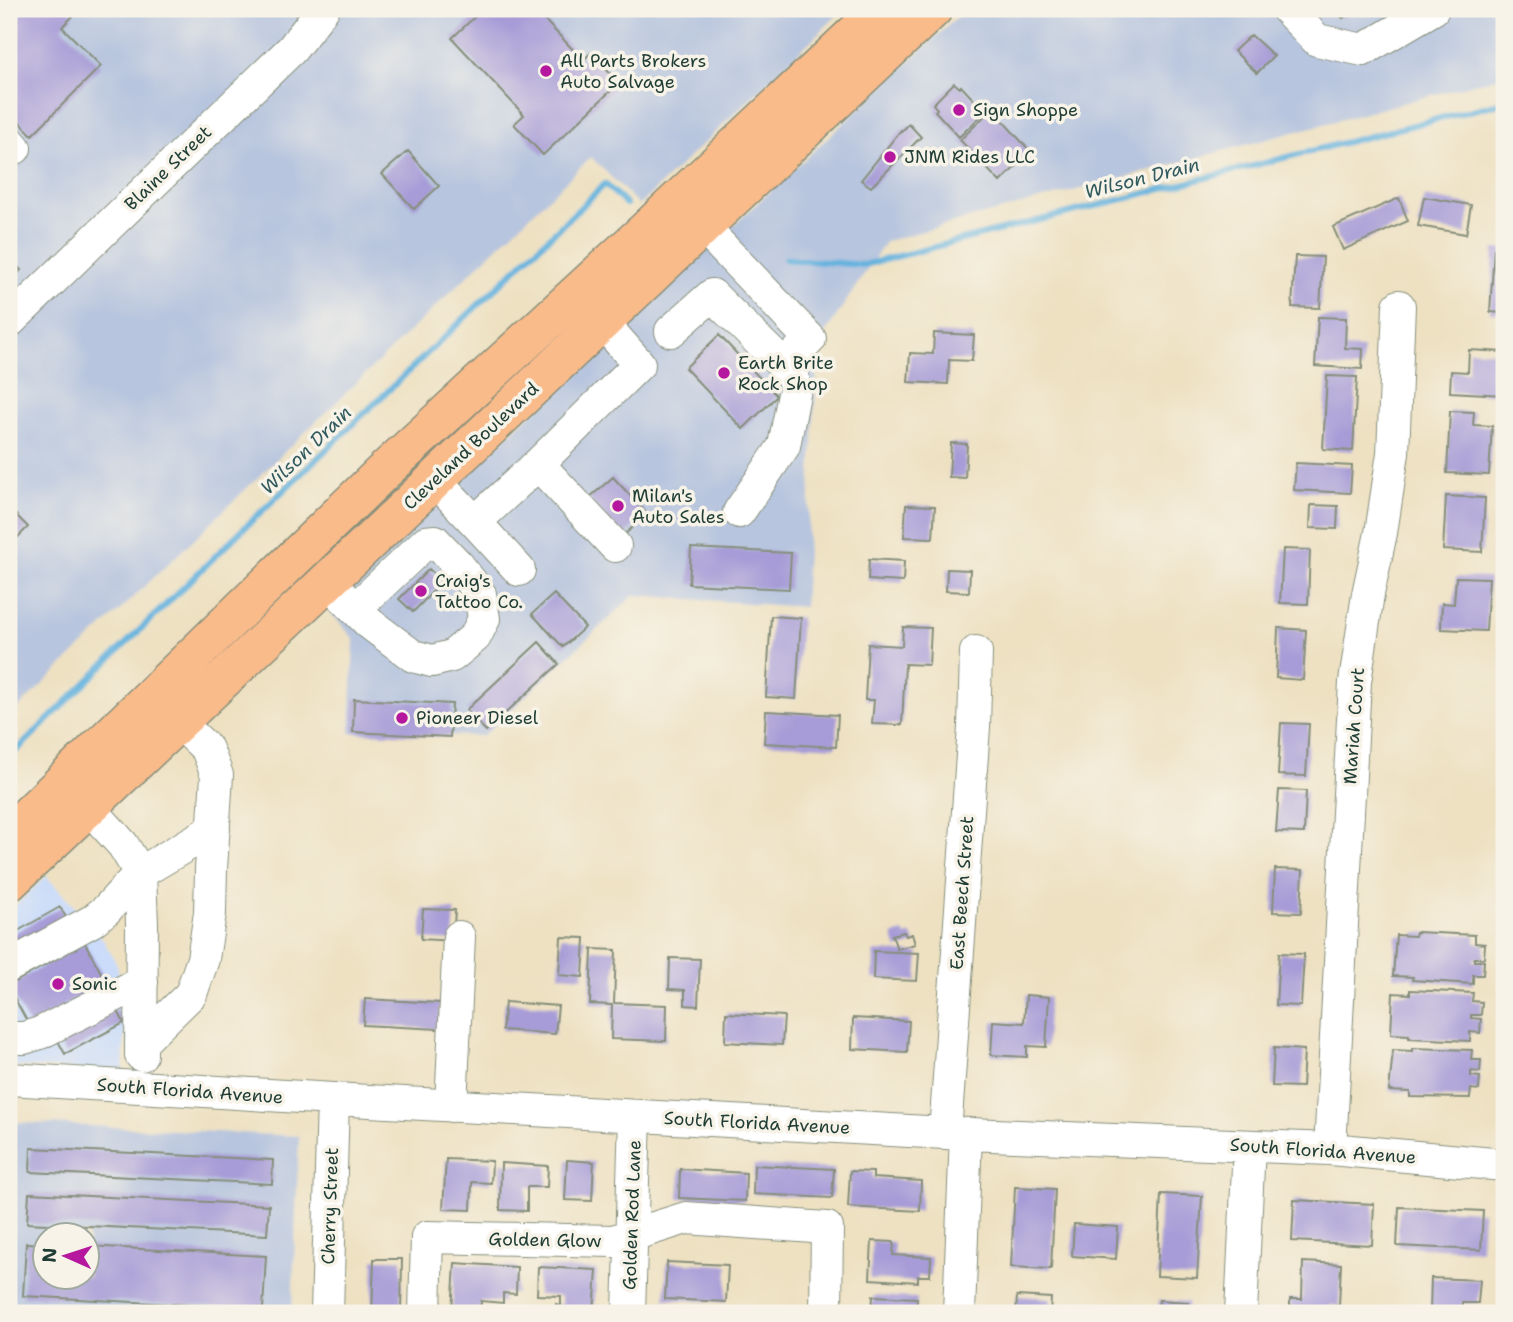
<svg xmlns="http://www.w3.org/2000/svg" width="1513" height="1322" font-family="'Shantell Sans',sans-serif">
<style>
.built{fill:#cadcf9}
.industrial{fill:#b7c5de;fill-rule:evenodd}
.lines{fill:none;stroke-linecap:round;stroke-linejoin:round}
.stream{stroke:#64b2de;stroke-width:6}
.building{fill:#a79cd7}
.minor-casing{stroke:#868f7b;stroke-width:34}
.major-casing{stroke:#868f7b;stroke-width:41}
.minor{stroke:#fff;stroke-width:32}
.major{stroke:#fabb8b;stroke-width:38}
.poi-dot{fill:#b5179e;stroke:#f7f3e8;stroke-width:2.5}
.labels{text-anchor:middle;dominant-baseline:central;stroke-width:7;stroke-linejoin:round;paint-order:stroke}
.poi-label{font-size:18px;fill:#1f3d34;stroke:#f7f3e8;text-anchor:start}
.street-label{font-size:18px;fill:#1f3d34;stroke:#f7f3e8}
.water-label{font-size:19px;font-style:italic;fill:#305a5e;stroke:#f7f3e8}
</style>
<rect width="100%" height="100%" fill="#f7f3e8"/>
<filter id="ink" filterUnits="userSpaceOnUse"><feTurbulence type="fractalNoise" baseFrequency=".0143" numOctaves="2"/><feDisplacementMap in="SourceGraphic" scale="14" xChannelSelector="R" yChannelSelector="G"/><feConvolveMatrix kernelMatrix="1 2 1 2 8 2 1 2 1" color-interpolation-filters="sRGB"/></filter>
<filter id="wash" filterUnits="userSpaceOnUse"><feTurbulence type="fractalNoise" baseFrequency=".00686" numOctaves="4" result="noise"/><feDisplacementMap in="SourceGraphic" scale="28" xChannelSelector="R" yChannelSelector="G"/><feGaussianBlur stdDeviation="1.57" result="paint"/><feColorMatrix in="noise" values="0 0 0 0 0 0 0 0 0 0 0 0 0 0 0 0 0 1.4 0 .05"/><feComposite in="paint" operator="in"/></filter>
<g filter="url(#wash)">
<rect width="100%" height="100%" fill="#eee1c2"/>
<!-- built -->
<path class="built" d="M 46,876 L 100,935 L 117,964 L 126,1008 L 123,1072 L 9,1066 L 9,912 Z"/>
<!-- industrial -->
<path class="industrial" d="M 9,9 L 844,9 L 639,205 L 591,157 L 9,717 Z
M 966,9 L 1504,9 L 1504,76 L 886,241 L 818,344 L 804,607 L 634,595 L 483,736 L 350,733 L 354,639 L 325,606 Z
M 9,1122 L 299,1136 L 292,1313 L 9,1313 ZM 46,1234 L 88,1234 L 88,1276 L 46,1276 Z"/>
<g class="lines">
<!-- stream -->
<path class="stream" d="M 786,259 L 864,265 L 1504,102
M 9,758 L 241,531 L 605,184 L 626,204"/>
</g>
<g id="blocks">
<!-- building -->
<path class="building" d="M 9,9 L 68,9 L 74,15 L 62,27 L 101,66 L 32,135 L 9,111 Z
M 483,9 L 534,9 L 583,60 L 591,53 L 619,83 L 543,155 L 514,124 L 524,115 L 452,38 Z
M 1334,9 L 1353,9 L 1343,18 Z
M 1251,35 L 1274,56 L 1257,73 L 1234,51 Z
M 954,83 L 960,88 L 961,86 L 985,112 L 959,137 L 935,111 L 937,109 L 933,104 Z
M 992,109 L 1031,152 L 1000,182 L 960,140 Z
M 909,124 L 921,137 L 871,187 L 861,180 L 901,130 L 902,131 Z
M 408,151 L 439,186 L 414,209 L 382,174 Z
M 1424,197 L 1471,205 L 1466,234 L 1418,226 Z
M 1399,198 L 1408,221 L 1343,250 L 1333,227 Z
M 1494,249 L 1504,249 L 1504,313 L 1490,312 Z
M 1295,256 L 1323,257 L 1320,308 L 1292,307 Z
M 9,258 L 21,270 L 9,282 Z
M 1318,317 L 1346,318 L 1345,348 L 1363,349 L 1362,369 L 1315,366 Z
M 934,333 L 974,335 L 972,361 L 949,360 L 948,384 L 908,382 L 910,353 L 933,354 Z
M 719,335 L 777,396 L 743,429 L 685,368 Z
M 1469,350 L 1504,352 L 1504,395 L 1450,392 L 1451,371 L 1468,372 Z
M 1327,376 L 1357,377 L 1353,451 L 1323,449 Z
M 1450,411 L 1474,412 L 1473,425 L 1492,426 L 1489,475 L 1447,473 Z
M 951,443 L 967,444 L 965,478 L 949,477 Z
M 1296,463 L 1352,466 L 1350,493 L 1294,490 Z
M 613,477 L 647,514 L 623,536 L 589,498 Z
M 1446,496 L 1485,498 L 1482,552 L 1443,550 Z
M 906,505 L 935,506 L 933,538 L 904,537 Z
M 1311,505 L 1338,506 L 1337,529 L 1310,528 Z
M 9,508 L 28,527 L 9,546 Z
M 691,548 L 791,553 L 789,589 L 689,584 Z
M 1283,549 L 1310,550 L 1308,604 L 1280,603 Z
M 869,559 L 904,561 L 903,582 L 868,580 Z
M 429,569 L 442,582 L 413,612 L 399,599 Z
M 947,569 L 970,570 L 969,592 L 946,591 Z
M 1456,577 L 1489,578 L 1486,631 L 1441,629 L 1442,603 L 1454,604 Z
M 554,594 L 585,627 L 563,647 L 532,614 Z
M 771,616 L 801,618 L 796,699 L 766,697 Z
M 903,627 L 931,628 L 929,665 L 905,664 L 902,725 L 872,724 L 874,700 L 865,700 L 868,644 L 902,646 Z
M 1278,628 L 1306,630 L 1303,680 L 1276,678 Z
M 539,642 L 559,664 L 486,731 L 466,710 Z
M 354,699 L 452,704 L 450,737 L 353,732 Z
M 766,711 L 838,715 L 836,747 L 764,743 Z
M 1281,723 L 1309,724 L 1306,776 L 1278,775 Z
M 1279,790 L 1306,791 L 1304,833 L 1276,832 Z
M 1275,869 L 1303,870 L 1301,913 L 1273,912 Z
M 60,907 L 67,919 L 9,950 L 9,936 Z
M 423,909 L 455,910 L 453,941 L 421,939 Z
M 904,932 L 906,936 L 912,934 L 915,944 L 897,949 L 892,935 Z
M 1416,932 L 1475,935 L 1475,943 L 1485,944 L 1484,958 L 1474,958 L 1474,961 L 1484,961 L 1483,975 L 1473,975 L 1473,984 L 1412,980 L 1413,977 L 1393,976 L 1396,935 L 1415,936 Z
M 561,937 L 585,938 L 583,977 L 559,975 Z
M 85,943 L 106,982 L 29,1025 L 9,988 L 9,985 Z
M 592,949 L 616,950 L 614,1003 L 667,1005 L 666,1041 L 611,1039 L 612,1005 L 590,1004 Z
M 874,951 L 919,953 L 917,981 L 873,979 Z
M 1279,953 L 1304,954 L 1301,1006 L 1276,1005 Z
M 670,958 L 700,959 L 698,1006 L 685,1005 L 685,990 L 669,989 Z
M 1410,990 L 1473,993 L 1472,1001 L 1482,1002 L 1481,1015 L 1471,1015 L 1471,1018 L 1481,1019 L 1480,1033 L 1470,1032 L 1470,1041 L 1409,1038 L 1409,1035 L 1391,1034 L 1393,993 L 1410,994 Z
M 1026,995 L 1049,997 L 1046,1047 L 1027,1046 L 1027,1057 L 991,1055 L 993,1021 L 1024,1023 Z
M 365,999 L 440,1003 L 439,1029 L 363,1025 Z
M 505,1002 L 558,1006 L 555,1034 L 502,1030 Z
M 117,1009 L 124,1023 L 65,1054 L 58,1041 Z
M 726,1013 L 784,1016 L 782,1045 L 725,1042 Z
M 853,1018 L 909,1021 L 907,1052 L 852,1049 Z
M 1274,1048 L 1304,1050 L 1302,1087 L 1272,1086 Z
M 1412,1048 L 1472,1050 L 1471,1060 L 1481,1060 L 1480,1072 L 1471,1071 L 1471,1076 L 1480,1077 L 1479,1090 L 1471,1089 L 1470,1098 L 1410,1097 L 1410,1092 L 1389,1091 L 1393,1050 L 1412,1051 Z
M 31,1148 L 273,1160 L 272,1184 L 30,1172 Z
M 446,1159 L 492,1161 L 491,1183 L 472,1182 L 471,1210 L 443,1209 Z
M 567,1160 L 594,1162 L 592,1201 L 565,1200 Z
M 501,1163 L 548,1166 L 547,1187 L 527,1187 L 527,1211 L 500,1210 Z
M 754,1165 L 834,1169 L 832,1198 L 753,1194 Z
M 680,1169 L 746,1173 L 745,1201 L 679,1198 Z
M 850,1171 L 873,1172 L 873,1178 L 921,1181 L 920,1211 L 848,1207 Z
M 1015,1187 L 1055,1189 L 1051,1269 L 1011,1267 Z
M 29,1193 L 269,1205 L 267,1235 L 27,1223 Z
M 1161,1194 L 1202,1196 L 1197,1278 L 1157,1276 Z
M 1294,1200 L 1374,1204 L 1372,1245 L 1292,1241 Z
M 1399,1207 L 1483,1211 L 1481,1250 L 1397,1246 Z
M 1074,1224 L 1118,1227 L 1116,1259 L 1072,1256 Z
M 872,1241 L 894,1242 L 893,1255 L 931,1257 L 930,1276 L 918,1276 L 918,1282 L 870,1279 Z
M 26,1243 L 46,1244 L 46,1276 L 88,1276 L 88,1246 L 266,1256 L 263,1309 L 23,1296 Z
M 374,1259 L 402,1259 L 401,1313 L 372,1313 Z
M 667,1262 L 728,1265 L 726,1302 L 665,1299 Z
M 1303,1262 L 1341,1264 L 1339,1306 L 1330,1305 L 1330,1313 L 1290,1313 L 1290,1299 L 1302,1299 Z
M 455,1263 L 517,1267 L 516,1294 L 503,1293 L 503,1303 L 481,1301 L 480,1313 L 452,1312 Z
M 538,1267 L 597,1270 L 594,1313 L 556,1313 L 556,1304 L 561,1305 L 561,1296 L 537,1295 Z
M 1431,1278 L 1480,1280 L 1478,1303 L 1462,1303 L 1461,1313 L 1430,1313 Z
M 873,1296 L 917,1298 L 916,1313 L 872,1313 Z
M 1017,1296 L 1051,1298 L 1050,1313 L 1016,1313 Z
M 1159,1300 L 1188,1302 L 1187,1313 L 1158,1313 Z"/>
</g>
</g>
<g filter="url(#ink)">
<use href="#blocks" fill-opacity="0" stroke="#868f7b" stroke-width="2"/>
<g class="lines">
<defs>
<path id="minor" d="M 1287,9 L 1317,40 L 1363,50 L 1433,9
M 9,141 L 15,148
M 9,322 L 292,49 L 323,9
M 671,331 L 712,295 L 784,366 L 810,339 L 703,227
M 538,464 L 615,546
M 435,480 L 475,522 L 538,464 L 639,364 L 602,322
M 739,512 L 784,446 L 795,389 L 793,377 L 784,366
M 475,522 L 519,570
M 327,581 L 369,623 L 413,656 L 432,661 L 452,656 L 475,637 L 484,619 L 480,594 L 458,565 L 435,541 L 426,542 L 355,609
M 74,791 L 123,845 L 140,873 L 142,924 L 141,1055
M 9,966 L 92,921 L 106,910 L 140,873 L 214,829
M 9,1038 L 24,1038 L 40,1033 L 142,982
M 141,1043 L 191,994 L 203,959 L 210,913 L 211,869 L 217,775 L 207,749 L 161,705
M 9,1079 L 333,1099 L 945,1133 L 1330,1149 L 1504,1165
M 451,1106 L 459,937
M 945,1133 L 974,727 L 976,652
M 1330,1149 L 1355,682 L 1368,594 L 1381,533 L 1393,453 L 1399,306
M 327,1313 L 333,1099
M 425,1313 L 427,1237 L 613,1241 L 686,1218 L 827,1228 L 826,1313
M 629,1313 L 635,1116
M 959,1313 L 966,1134
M 1241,1313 L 1249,1146"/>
<path id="major" d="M 9,834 L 383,472 L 644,232 L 881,9
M 9,882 L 933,9"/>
</defs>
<!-- minor casing -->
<use href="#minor" class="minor-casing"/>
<!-- major casing -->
<use href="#major" class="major-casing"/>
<!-- minor -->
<use href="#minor" class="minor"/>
<!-- major -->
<use href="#major" class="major"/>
</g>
</g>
<!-- markers -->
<g class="poi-dot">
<circle cx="546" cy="71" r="7"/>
<circle cx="959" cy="110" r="7"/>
<circle cx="890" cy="157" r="7"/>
<circle cx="724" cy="373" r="7"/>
<circle cx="618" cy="506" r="7"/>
<circle cx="421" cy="591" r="7"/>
<circle cx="402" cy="718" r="7"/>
<circle cx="58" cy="984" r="7"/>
</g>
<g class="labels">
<!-- poi labels -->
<g class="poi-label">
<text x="560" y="61">All Parts Brokers<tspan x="560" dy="21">Auto Salvage</tspan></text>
<text x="973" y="110">Sign Shoppe</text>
<text x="904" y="157">JNM Rides LLC</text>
<text x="738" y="363">Earth Brite<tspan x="738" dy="21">Rock Shop</tspan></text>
<text x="632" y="496">Milan's<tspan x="632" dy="21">Auto Sales</tspan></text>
<text x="435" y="581">Craig's<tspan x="435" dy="21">Tattoo Co.</tspan></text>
<text x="416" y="718">Pioneer Diesel</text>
<text x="72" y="984">Sonic</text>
</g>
<!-- street labels -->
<g class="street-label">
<text transform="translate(168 168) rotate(-44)">Blaine Street</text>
<text transform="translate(471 446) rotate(-43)">Cleveland Boulevard</text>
<text transform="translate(1354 726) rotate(-86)">Mariah Court</text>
<text transform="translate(962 893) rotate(-86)">East Beech Street</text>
<text transform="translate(190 1091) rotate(4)">South Florida Avenue</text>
<text transform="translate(757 1123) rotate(3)">South Florida Avenue</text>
<text transform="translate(1323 1151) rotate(4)">South Florida Avenue</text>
<text transform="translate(330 1206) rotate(-88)">Cherry Street</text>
<text transform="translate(632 1215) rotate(-88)">Golden Rod Lane</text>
<text transform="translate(545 1240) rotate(1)">Golden Glow</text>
</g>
<!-- water labels -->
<g class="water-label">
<text transform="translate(1142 178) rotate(-14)">Wilson Drain</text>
<text transform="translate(306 450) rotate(-44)">Wilson Drain</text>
</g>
</g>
<!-- margin -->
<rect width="1513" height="1322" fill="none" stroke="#f7f3e8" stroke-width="35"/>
<!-- north arrow -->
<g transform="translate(66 1256) rotate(273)"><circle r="33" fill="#f7f3e8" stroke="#a1aaa0" stroke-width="2"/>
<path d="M0-5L12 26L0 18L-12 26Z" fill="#b5179e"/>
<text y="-10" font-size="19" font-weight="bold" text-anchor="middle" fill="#1f3d34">N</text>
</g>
</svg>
